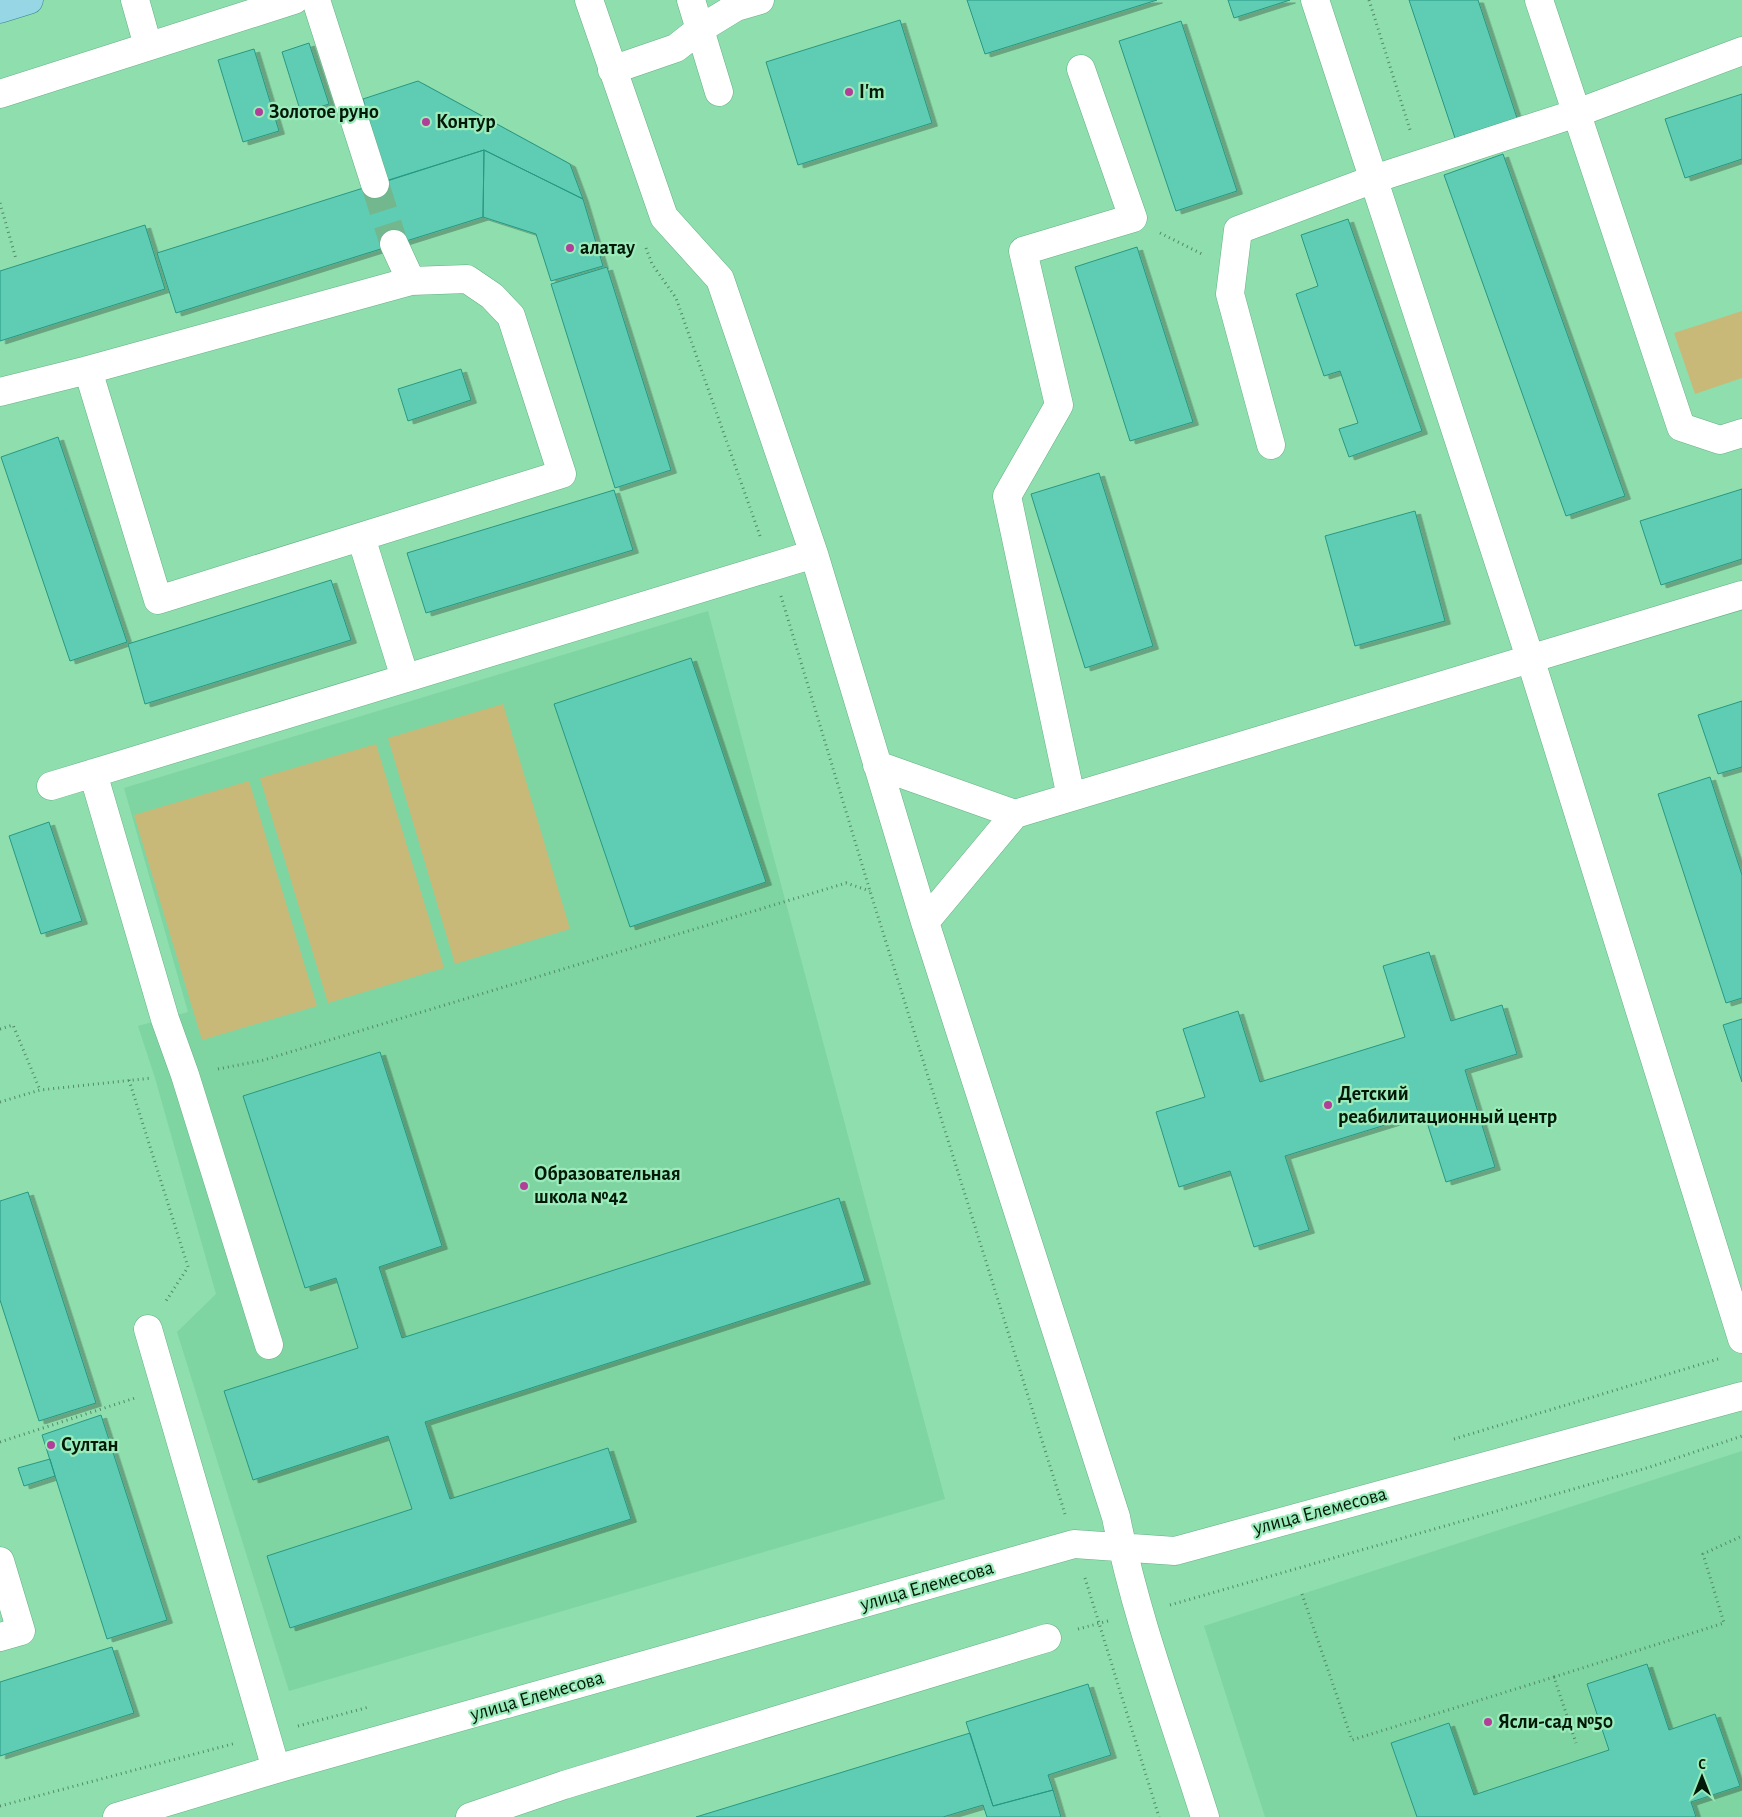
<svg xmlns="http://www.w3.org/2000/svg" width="1742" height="1817" font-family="'Alegreya Sans',sans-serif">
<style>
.built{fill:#7ed5a1}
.green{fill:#c9b978}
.building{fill:#5ecdb4;stroke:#289883;filter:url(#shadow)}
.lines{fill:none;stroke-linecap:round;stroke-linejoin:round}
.minor-tunnel{stroke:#72b78d;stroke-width:28;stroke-dasharray:28 14;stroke-linecap:butt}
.minor-casing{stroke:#64b184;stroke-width:29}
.major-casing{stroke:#35828d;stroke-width:29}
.path{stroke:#528a67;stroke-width:3;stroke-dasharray:1 4;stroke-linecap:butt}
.minor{stroke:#fff;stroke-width:28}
.major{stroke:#97d6e5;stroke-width:28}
.poi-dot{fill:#b13f9a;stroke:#9cebbb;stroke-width:2}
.labels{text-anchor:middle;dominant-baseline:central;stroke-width:4.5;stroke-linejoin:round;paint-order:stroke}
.poi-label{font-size:20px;font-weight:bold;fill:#001908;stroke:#9cebbb;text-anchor:start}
.street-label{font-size:20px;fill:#001908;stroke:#9cebbb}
</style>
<defs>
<filter id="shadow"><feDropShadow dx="5.5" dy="3" stdDeviation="0" flood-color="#0004"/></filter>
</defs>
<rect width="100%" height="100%" fill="#8fdeae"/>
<!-- built -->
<path class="built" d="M 708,611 L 945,1499 L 289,1691 L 177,1332 L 216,1294 L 155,1078 L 138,1026 L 188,1012 L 124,788 Z
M 1742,1451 L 1742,1817 L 1265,1817 L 1204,1626 Z"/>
<!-- green -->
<path class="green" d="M 1742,311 L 1742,378 L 1695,394 L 1674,333 Z
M 503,704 L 570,929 L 455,964 L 388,738 Z
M 376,744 L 444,968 L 328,1003 L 260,778 Z
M 249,781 L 317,1006 L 202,1040 L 134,815 Z"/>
<!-- building -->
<path class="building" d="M 967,0 L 1157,0 L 985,54 Z
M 1228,0 L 1290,0 L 1234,18 Z
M 1409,0 L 1478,0 L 1517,118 L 1455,138 Z
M 900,20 L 932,123 L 798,165 L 766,62 Z
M 1181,21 L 1237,191 L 1176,211 L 1119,41 Z
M 309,43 L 329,104 L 301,113 L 282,52 Z
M 254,49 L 279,131 L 243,142 L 218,60 Z
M 418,81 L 570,164 L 583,199 L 484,150 L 387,181 L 363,99 Z
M 1742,94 L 1742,159 L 1685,178 L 1665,119 Z
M 484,150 L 483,217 L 176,313 L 157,253 Z
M 484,150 L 583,199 L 603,266 L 551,281 L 536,234 L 483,217 Z
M 1503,154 L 1625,496 L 1566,516 L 1444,175 Z
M 1348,219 L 1422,431 L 1349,457 L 1339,429 L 1358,423 L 1340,371 L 1324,376 L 1296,294 L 1318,286 L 1301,235 Z
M 145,225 L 165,289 L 0,341 L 0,271 Z
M 1137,247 L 1193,422 L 1130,441 L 1075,267 Z
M 607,267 L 671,470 L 615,488 L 551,284 Z
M 461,369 L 471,400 L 408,421 L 398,389 Z
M 58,437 L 127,642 L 70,661 L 1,457 Z
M 1099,473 L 1153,646 L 1085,668 L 1031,494 Z
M 1742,489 L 1742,559 L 1661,585 L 1640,521 Z
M 614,490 L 633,550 L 426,613 L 407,553 Z
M 1415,511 L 1445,621 L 1355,646 L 1325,536 Z
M 331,580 L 351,640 L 145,704 L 128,644 Z
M 691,658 L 766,882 L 630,927 L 554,704 Z
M 1742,701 L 1742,767 L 1718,774 L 1698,715 Z
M 1710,777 L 1742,875 L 1742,998 L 1726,1003 L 1658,794 Z
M 49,822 L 82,921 L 41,934 L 9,836 Z
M 1429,952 L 1451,1021 L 1502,1005 L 1517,1054 L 1465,1070 L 1495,1167 L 1446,1182 L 1424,1113 L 1285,1156 L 1309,1230 L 1254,1247 L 1230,1171 L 1179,1187 L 1156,1112 L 1205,1097 L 1183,1029 L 1238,1011 L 1260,1082 L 1405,1037 L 1383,966 Z
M 1742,1019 L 1742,1082 L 1723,1025 Z
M 380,1052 L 442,1246 L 379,1267 L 402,1338 L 839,1198 L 865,1281 L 425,1422 L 450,1499 L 608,1448 L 631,1519 L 290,1628 L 267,1556 L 412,1509 L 388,1436 L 253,1480 L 224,1391 L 358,1348 L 336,1278 L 305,1288 L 243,1096 Z
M 28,1192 L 96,1403 L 39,1421 L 0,1300 L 0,1201 Z
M 101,1415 L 167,1620 L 107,1639 L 42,1435 Z
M 50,1459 L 55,1476 L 24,1486 L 18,1468 Z
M 112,1647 L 134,1713 L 0,1756 L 0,1682 Z
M 1647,1664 L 1669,1730 L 1715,1714 L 1740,1786 L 1691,1802 L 1696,1817 L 1417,1817 L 1391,1743 L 1449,1723 L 1474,1795 L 1609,1750 L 1587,1684 Z
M 1088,1684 L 1111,1755 L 1048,1775 L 1053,1790 L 993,1806 L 966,1722 Z
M 970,1733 L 993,1806 L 1053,1790 L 1061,1817 L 987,1817 L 983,1805 L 943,1817 L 696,1817 Z"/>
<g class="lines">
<!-- minor-tunnel -->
<path class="minor-tunnel" d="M 375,184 L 394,244"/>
<defs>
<path id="minor" d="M 135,0 L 148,46
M 316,0 L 375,184
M 589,0 L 664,217 L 720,279 L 814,554 L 925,922 L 1116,1517 C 1136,1619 1174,1718 1205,1817
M 691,0 L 719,92
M 1315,0 L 1531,661 L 1742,1339
M 1539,0 L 1681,427 L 1720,440 L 1742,433
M 612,70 L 676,48 L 700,29 L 736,7 L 760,0
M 0,94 L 294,0
M 394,244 L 411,281
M 467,279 L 492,296 L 511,316 L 562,474 L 158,600 L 88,370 L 411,281 Z
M 0,392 L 88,370
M 1271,445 L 1230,294 L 1238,230 L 1374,179 L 1577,113 L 1742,51
M 361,537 L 405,678
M 877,765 L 1015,814
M 93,773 L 165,1019 L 185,1075 L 269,1345
M 51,786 L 814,554
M 1071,797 L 1007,496 L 1059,405 L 1023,251 L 1133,218 L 1081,69
M 925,922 L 1015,814 L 1742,595
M 148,1329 L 276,1769
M 0,1561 L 21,1631 L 0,1637
M 117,1817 L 276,1769 L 1074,1544 L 1175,1551 L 1742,1396
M 470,1817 L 564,1785 L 1047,1638"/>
<path id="major" d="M 0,9 L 29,0"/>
</defs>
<!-- minor casing -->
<use href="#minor" class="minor-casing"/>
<!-- major casing -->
<use href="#major" class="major-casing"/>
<!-- path -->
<path class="path" d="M 1369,0 L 1411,133
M 0,203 L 16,259
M 1160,233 L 1204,255
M 646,248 L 652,264 L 676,298 L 760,536
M 781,596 L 870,891 L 1065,1514
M 0,1029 L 13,1025 L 40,1090
M 218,1069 L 264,1060 L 846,883 L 870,891
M 129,1080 L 188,1267 L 166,1301
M 0,1102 L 40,1090 L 152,1078
M 1454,1439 L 1718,1359
M 0,1442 L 135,1398
M 1085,1578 L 1159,1817
M 1302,1594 L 1352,1740 L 1554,1677 L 1576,1743
M 1170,1605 L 1650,1467 L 1742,1436
M 1078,1629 L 1108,1621
M 1554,1677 L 1724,1623 L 1703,1554 L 1742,1536
M 298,1726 L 369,1707
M 0,1806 L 236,1743"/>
<!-- minor -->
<use href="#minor" class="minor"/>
<!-- major -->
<use href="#major" class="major"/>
</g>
<!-- markers -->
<g class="poi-dot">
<circle cx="849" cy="92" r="5"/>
<circle cx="259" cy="112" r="5"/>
<circle cx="426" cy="122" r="5"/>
<circle cx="570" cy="248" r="5"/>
<circle cx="1328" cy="1105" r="5"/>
<circle cx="524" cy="1186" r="5"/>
<circle cx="51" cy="1445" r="5"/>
<circle cx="1488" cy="1722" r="5"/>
</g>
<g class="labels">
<!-- poi labels -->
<g class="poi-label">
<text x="859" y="92">I'm</text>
<text x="269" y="112">Золотое руно</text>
<text x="436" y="122">Контур</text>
<text x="580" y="248">алатау</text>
<text x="1338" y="1094">Детский<tspan x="1338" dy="23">реабилитационный центр</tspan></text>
<text x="534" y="1174">Образовательная<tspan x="534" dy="23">школа №42</tspan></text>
<text x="61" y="1445">Султан</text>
<text x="1498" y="1722">Ясли-сад №50</text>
</g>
<!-- street labels -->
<g class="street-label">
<text transform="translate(1320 1511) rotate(-15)">улица Елемесова</text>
<text transform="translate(927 1586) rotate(-16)">улица Елемесова</text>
<text transform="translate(537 1696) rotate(-16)">улица Елемесова</text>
</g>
</g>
<!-- north arrow -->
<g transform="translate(1702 1777)" stroke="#9cebbb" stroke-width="4" paint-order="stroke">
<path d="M0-4L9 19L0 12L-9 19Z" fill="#001908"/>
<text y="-8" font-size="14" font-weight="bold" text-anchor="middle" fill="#001908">С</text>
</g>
</svg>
